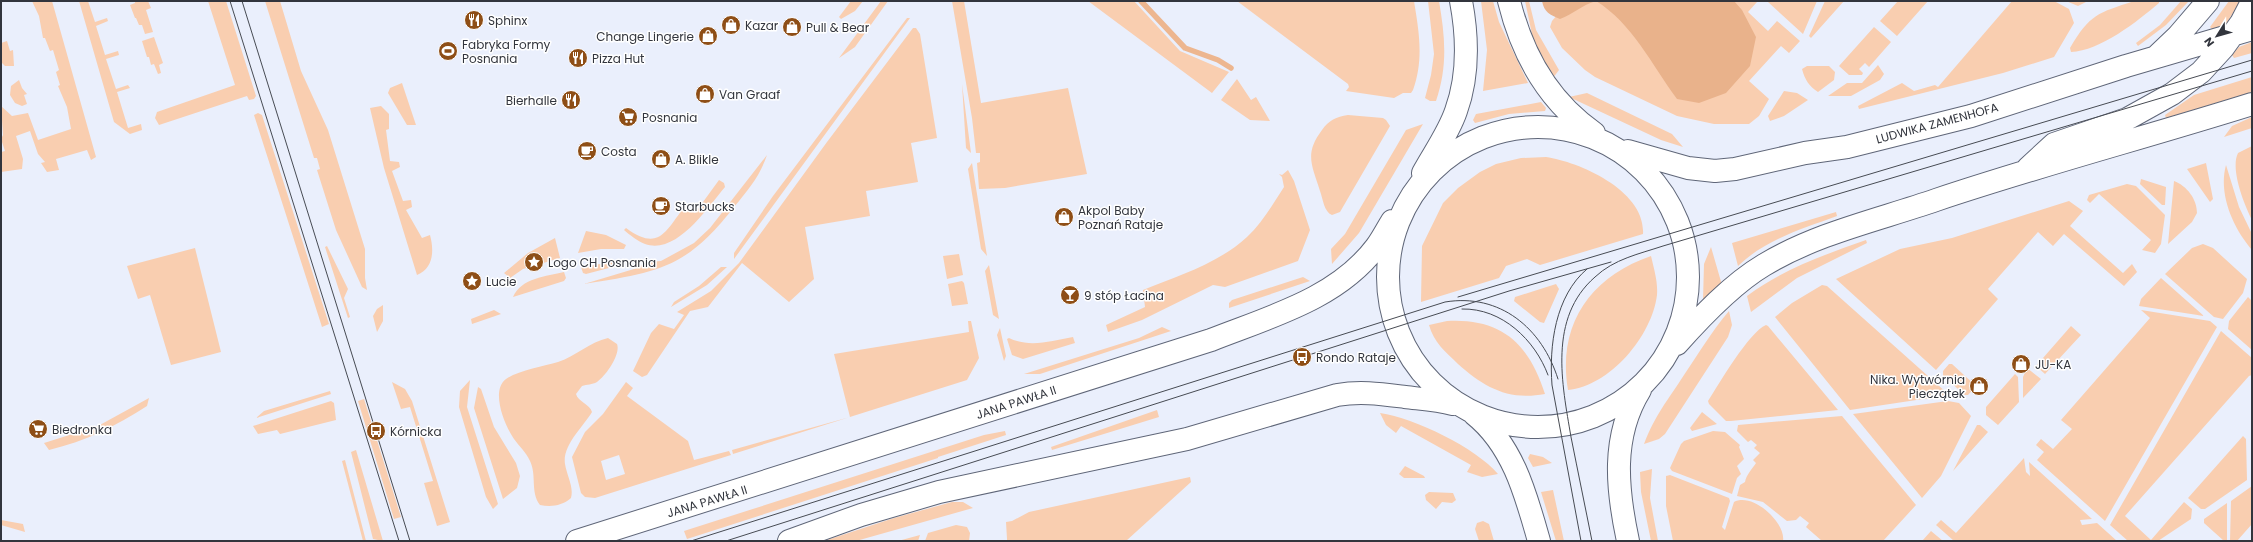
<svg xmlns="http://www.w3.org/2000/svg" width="2253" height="542" font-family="Poppins,sans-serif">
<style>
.green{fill:#f9ceb0;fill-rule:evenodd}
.forest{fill:#e9b28b}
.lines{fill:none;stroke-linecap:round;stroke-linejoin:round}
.stream{stroke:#edb68f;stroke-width:5.5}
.secondary-casing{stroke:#5f6678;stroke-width:24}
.secondary{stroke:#fff;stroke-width:22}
.tram{stroke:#474b53;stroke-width:1}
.labels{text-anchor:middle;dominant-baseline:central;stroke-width:3;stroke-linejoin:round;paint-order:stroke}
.poi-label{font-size:12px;fill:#32353d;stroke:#fff;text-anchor:start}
.street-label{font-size:12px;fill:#32353d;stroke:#fff}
</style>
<rect width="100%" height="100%" fill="#eaeffc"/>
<!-- green -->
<path class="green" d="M 32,1 L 52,1 L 96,157 L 91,160 L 87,150 L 56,159 L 59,170 L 47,172 L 41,163 L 45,162 L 38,154 L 30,131 L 16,136 L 23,159 L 22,169 L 1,172 L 1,152 L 5,151 L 1,139 L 3,135 L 1,106 L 12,116 L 28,113 L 38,140 L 71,129 L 67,107 L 58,86 L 60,85 L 56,72 L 59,70 L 53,50 L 50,51 L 45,38 L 43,38 L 39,16 Z
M 79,1 L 88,1 L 95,22 L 107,18 L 108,21 L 96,26 L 105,55 L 118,51 L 119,55 L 106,59 L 116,89 L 128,85 L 130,88 L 117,92 L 128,128 L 141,124 L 142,130 L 130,134 L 114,122 Z
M 135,1 L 148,1 L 151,8 L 146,10 L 153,32 L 145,34 L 142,25 L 139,25 L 136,18 L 135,18 L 130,5 L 135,3 Z
M 208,1 L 226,1 L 256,96 L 254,99 L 249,100 L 247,96 L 159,125 L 155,118 L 157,112 L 235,85 Z
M 265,1 L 280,1 L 301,71 L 328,130 L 365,249 L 365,278 L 367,290 L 362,287 L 336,230 L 317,170 L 320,169 L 317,158 L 314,158 Z
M 851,1 L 863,1 L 855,11 L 841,19 L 839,17 Z
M 881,1 L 888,1 L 855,47 L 839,58 Z
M 952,1 L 964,1 L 981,103 L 1068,88 L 1087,174 L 1005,188 L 979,189 L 977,163 L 980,162 L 980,153 L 976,153 L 972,118 Z
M 1088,1 L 1134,1 L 1180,51 L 1229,72 L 1212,93 Z
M 1237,1 L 1414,1 C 1419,32 1424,59 1413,90 L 1411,93 L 1403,93 L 1394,98 L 1346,91 L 1349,87 L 1348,84 Z
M 1428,1 L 1439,1 C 1445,36 1448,66 1436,101 L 1430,101 L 1425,98 L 1431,75 L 1434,54 Z
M 1481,1 L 1493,1 L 1499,22 L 1528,83 L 1483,91 L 1487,50 Z
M 1525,1 L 1529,1 L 1536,30 L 1559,70 L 1553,78 L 1533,39 Z
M 1569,1 L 1755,1 L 1757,2 L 1748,12 L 1768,31 L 1777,21 L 1800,41 L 1789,53 L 1781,46 L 1749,81 L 1769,99 L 1759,116 L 1749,124 L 1714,124 L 1677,116 L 1595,77 L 1585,70 L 1562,48 L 1550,27 L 1552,21 Z
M 1769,1 L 1817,1 L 1803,34 L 1768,2 Z
M 1825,1 L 1844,1 L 1811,38 L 1809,36 Z
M 1898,1 L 1928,1 L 1897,36 L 1880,21 Z
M 2012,1 L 2054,1 L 2069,9 L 2074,23 L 2054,57 L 2003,73 L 1859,109 L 1858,106 L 1902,83 L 1914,91 L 1935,85 L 1938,87 Z
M 2066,1 L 2088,1 L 2078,6 Z
M 2134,1 L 2159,1 L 2159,3 C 2138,21 2100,51 2071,52 L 2070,48 C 2090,14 2098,13 2134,1 Z
M 2181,1 L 2189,1 L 2166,25 L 2138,46 L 2136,43 L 2160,25 Z
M 2229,1 L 2240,1 L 2227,23 L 2213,30 L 2210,27 Z
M 907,18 L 910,18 L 734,259 L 734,253 L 773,196 Z
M 1874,27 L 1891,42 L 1869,67 L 1865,63 L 1859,69 L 1863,73 L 1862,75 L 1849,75 L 1839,66 Z
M 913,28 L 916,28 L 920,34 L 937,138 L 911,143 L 918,182 L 866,191 L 870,216 L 805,227 L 814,279 L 789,302 L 742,263 L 708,307 L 690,311 L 647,375 L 642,377 L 633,371 L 651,333 L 659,324 L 674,329 L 684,315 L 677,312 L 711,291 L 739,263 L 827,142 Z
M 154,37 L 163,63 L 159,65 L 161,73 L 158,74 L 154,64 L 151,65 L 149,57 L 147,57 L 142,41 Z
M 7,41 L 10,51 L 13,50 L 14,66 L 5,66 L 1,62 L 1,43 Z
M 2252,42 L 2252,53 L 2234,58 L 2232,55 L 2239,47 Z
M 1878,65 L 1884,74 L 1880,80 L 1851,96 L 1828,96 L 1847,83 L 1862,83 Z
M 1807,66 L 1829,66 L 1835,72 L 1834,80 L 1818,92 C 1809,86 1805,80 1802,69 Z
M 2252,77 L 2252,92 L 2166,118 L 2165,115 L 2194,95 Z
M 1237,79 L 1251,100 L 1256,97 L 1270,121 L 1250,120 L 1221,100 Z
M 19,80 L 22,88 L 27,94 L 24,95 L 27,104 L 22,106 L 15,103 L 10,95 L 11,86 Z
M 402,83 L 416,125 L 407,125 L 388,93 L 390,88 Z
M 962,84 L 971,153 L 966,148 Z
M 1784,91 L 1797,93 L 1808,100 L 1784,116 L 1770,121 L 1768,116 Z
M 1587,93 L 1672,134 L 1683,147 L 1661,140 L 1569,97 Z
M 1541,102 L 1546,108 L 1545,111 L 1509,114 L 1475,123 L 1473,120 L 1476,114 Z
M 381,106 L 389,114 L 389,129 L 386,130 L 390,161 L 399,162 L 400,167 L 392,171 L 403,201 L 411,200 L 412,207 L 406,210 L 422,238 L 430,235 C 434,250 434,268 417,275 L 384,168 L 370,108 Z
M 258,113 L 262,115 L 329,324 L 322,327 L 254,115 Z
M 1348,115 L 1383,118 L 1386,120 L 1390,126 L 1340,212 L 1332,215 C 1324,212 1323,199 1320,191 C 1312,165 1304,154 1322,130 C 1329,120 1336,117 1348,115 Z
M 2252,117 L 2252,128 L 2224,137 L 2232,126 Z
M 1423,124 L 1359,233 L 1332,264 L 1331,249 L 1345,234 L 1406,130 Z
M 2252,146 L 2252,220 C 2244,204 2230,169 2238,153 Z
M 767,155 C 760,176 748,190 734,207 C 686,269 658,272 584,284 L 634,269 L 648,262 L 661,261 L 694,243 L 710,228 Z
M 1546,157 C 1580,162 1646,191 1643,234 L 1540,265 L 1527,259 L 1506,266 L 1499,278 L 1421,302 L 1422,246 L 1443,203 L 1458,188 L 1480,172 L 1496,164 L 1521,158 Z
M 972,163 L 987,256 L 981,249 L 968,169 Z
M 2206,163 L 2213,199 L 2210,202 L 2187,169 Z
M 2226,165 L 2239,207 L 2252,234 L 2252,250 C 2233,228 2218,194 2226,165 Z
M 1288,170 L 1294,181 L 1310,230 L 1298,261 L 1225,287 L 1213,285 L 1142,320 L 1108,332 L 1106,325 L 1145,307 L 1143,290 C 1178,276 1219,263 1247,237 C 1262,223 1273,204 1284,187 L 1282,177 L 1279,174 L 1282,175 Z
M 2141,179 L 2166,187 L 2165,205 L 2162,205 L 2140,184 Z
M 719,180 L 724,183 L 725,187 C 707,208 677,255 645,244 C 637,241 630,235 624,230 L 626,228 C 659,252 665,232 685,206 L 695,213 Z
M 2174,181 C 2187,186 2197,199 2197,213 L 2192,222 L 2168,244 Z
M 2127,184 L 2136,186 L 2165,215 L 2161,244 L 2155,253 L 2142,250 L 2151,240 L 2099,194 L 2090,203 L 2087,200 L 2089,195 Z
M 2069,201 L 2083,211 L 2070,226 L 2123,273 L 2132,264 L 2137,272 L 2124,286 L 2064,234 L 2053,246 L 2038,232 L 1988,289 L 1998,299 L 1936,370 L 1836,279 L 1900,249 L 1952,238 Z
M 1836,212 L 1837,216 C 1802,229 1766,239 1738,266 L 1732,243 Z
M 586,231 L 606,235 L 626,245 L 624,249 L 601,249 L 578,253 Z
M 555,238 L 560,258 L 523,269 L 510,278 L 504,273 L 528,253 Z
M 1866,240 L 1867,243 L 1797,278 L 1751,312 L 1747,296 C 1783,269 1824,255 1866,240 Z
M 2203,244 L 2213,248 L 2247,279 L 2243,293 L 2223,319 L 2214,317 L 2165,274 L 2192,248 Z
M 327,246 L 348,289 L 344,298 L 350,317 L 348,318 L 325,247 Z
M 1711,247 L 1722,285 L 1703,300 L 1704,264 Z
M 195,248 L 221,352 L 171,365 L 150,295 L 138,299 L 127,266 Z
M 959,254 L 963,275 L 947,279 L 943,256 Z
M 1651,256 C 1654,269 1658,282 1657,295 C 1652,336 1610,386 1568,390 C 1557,325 1590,277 1651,256 Z
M 613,262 L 624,264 L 586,274 L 583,273 L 581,267 Z
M 989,265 L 999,319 L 993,315 L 985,271 Z
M 721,267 L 727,267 L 707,285 L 671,307 L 674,302 L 699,286 Z
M 564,272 L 566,278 L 564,281 L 513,297 C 521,278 547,276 564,272 Z
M 1303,277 L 1310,281 L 1229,308 L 1229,303 L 1232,300 Z
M 2161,278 L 2204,316 L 2139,306 L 2141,299 Z
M 962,281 L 964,283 L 968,304 L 952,306 L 948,284 Z
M 1556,284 L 1559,289 L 1544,323 L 1540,322 L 1514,301 L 1515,297 Z
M 1822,285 L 1827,286 L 1947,393 L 1943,396 L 1850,410 L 1775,317 L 1792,303 Z
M 2248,297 L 2252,301 L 2252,350 L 2228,329 L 2229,321 Z
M 383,305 L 383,321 L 377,332 L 373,316 L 377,309 Z
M 494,310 L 501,314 L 472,324 L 471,319 Z
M 2141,310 L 2210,321 L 2217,327 L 2105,521 L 2037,460 L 2044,452 L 2036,445 L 2041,439 L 2053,449 L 2072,429 L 2061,420 L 2150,318 Z
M 1729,311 L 1732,325 L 1728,337 L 1665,434 L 1659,439 L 1644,444 C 1655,415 1668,400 1684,375 C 1699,353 1712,331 1729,311 Z
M 968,321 L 971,321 L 979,358 L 967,380 L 733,454 L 732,450 L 850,417 L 834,354 L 969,332 Z
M 1447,321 C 1502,318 1529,344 1545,394 C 1508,401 1484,387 1458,364 C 1445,351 1434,343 1429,325 Z
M 1766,325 L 1768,326 L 1838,410 L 1731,421 L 1726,421 L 1709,404 L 1708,401 C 1719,384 1749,332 1766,325 Z
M 2071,326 L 2081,335 L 2045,374 L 2036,366 Z
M 1162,327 L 1171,331 L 1040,374 L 1024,374 L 1139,338 Z
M 1000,328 L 1006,356 L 1004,361 L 997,335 Z
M 2221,331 L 2252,358 L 2252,375 L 2249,376 L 2125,516 L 2151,540 L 2184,502 L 2192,509 L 2191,519 L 2158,541 L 2128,541 L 2110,525 Z
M 1073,337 L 1075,343 L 1023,359 L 1012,355 L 1007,339 L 1009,338 C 1030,348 1051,341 1073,337 Z
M 608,338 L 617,344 C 621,354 606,376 597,382 C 592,385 587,384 582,386 L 576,394 C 578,402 590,404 592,412 C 584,426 562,445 565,464 C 567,476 574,487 571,498 C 562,506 551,507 540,505 C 530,492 537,475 530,461 C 526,452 519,446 514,439 C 505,426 490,391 506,379 C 517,371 544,366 558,362 C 576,356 590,342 608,338 Z
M 1949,364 L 1952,364 L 1976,386 L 1968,395 L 1965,395 L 1943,376 L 1943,371 Z
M 2027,368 L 2041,379 L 2023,398 L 2023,377 Z
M 2015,374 L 2018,377 L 2019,402 L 1998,425 L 1986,415 L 1986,407 Z
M 470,380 L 467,407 L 498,504 L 493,509 L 486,497 L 459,407 L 460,391 Z
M 392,382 L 405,389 L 412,401 L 450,522 L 437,526 L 424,483 L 433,481 L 410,407 L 401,409 Z
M 626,382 L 633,388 L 627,396 L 688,441 L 694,460 L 729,451 L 731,455 L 595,498 L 585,497 L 581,493 L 572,457 L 585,432 L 603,414 ZM 619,455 L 625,474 L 606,480 L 601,461 Z
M 478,387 L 481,389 L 494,427 L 516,463 L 520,476 L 517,488 L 503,499 L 474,408 Z
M 330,391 L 331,394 L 256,418 L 264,411 Z
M 149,398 L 147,406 C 116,426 86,441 49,450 L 44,443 L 98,426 Z
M 364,399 L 401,517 L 394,519 L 358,401 Z
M 331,401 L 334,403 L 336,420 L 280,434 L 277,430 L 258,434 L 253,426 Z
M 1948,401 L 1959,403 L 1971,416 L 1941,476 L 1922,498 L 1853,414 Z
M 1157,410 L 1159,417 L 1052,450 L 1051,447 Z
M 1702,412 L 1717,424 L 1692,431 L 1690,428 Z
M 1380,413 C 1415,418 1476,448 1498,474 L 1482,477 L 1467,472 L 1471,465 L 1401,426 L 1396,433 L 1386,425 Z
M 1842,416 L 1916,505 L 1883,541 L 1822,541 L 1806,527 L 1809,523 L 1800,516 L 1796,520 L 1787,521 L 1763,502 L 1737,496 L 1740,485 L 1745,482 C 1746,475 1753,468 1756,463 L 1753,460 L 1760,453 L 1754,448 L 1757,445 L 1751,440 L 1748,442 L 1737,431 L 1738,425 Z
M 1977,425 L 1980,425 L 1988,432 L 1953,471 Z
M 1005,431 L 1006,435 L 938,457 L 938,458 L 687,539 L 684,531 L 984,435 Z
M 1713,431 L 1725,432 L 1740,445 L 1739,447 L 1744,459 L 1737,466 L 1741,474 L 1737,478 L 1732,494 L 1672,471 L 1670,468 L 1681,444 L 1684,441 Z
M 2243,436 L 2246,439 L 2247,480 L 2205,509 L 2201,509 L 2188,498 Z
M 356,450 L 383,541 L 373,539 L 351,452 Z
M 1530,454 L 1543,457 L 1552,463 L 1533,467 L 1528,458 Z
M 2024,458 L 2026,472 L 2030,476 L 2029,462 L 2092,519 L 2080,520 L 2082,525 L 2097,523 L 2117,541 L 1954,541 L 1936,525 L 1941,520 L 1956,533 Z
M 345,460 L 366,541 L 363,541 L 342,461 Z
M 1405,466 L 1424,476 L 1425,478 L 1404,478 L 1399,474 Z
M 1652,469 L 1650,498 L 1658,541 L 1651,541 L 1641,492 L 1640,472 Z
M 1670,475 L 1729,498 L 1730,501 L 1722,527 L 1725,530 L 1734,502 C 1753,492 1786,523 1783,541 L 1673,541 L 1666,506 L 1666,476 Z
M 1190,477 L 1191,482 L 1126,541 L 1007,541 L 1007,539 L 1006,522 L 1012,521 L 1029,512 Z
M 2252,486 L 2252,524 L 2237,541 L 2230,541 L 2231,501 Z
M 1553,490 L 1564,541 L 1556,541 L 1541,492 Z
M 1429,492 L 1453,493 L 1456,500 L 1452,503 L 1442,502 L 1436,509 L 1426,500 L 1425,495 Z
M 952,502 L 963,502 L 973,508 L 856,541 L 824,541 L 894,518 Z
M 2227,503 L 2227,541 L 2224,541 L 2204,523 L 2204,519 Z
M 1,520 L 23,524 L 25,532 L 1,525 Z
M 1483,521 L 1489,524 L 1494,541 L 1479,541 L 1475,529 L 1477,523 Z
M 956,525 L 967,527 L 970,533 L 969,541 L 925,541 L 928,533 Z
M 1931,531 L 1943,541 L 1922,541 Z
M 920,535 L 918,541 L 898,541 Z"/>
<!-- forest -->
<path class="forest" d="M 1542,1 L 1734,1 L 1742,10 L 1756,37 L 1750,66 L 1726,93 L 1699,103 L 1677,99 C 1652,65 1632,23 1596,1 C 1582,5 1573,14 1560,19 C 1550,15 1544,12 1542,1 Z"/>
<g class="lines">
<!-- stream -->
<path class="stream" d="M 1141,1 L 1185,48 L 1218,60 L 1231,68"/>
<defs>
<path id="secondary" d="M 1509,1 C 1522,54 1548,101 1594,133
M 2157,56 L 2178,36 L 2208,1
M1388 277a150 150 0 1 1 300 0a150 150 0 1 1-300 0Z
M 1628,151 L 1688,168 L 1715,171 L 1735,169 L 1805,153 L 1847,147 L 1971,116 L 2126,66 L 2252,29
M 2028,168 L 2054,144 L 2127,119 L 2172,94 L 2201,72 L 2223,48 L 2241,23 L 2252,2
M 1423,173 C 1434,153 1449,132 1456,111 C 1469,75 1468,38 1461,1
M 1677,344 C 1701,317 1732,284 1764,265 C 1817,233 1878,220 1936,200 C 2040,165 2147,137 2252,104
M 1474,414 C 1513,445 1526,495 1539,541
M 577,541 L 1211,340 C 1269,317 1337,299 1376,247 C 1382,239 1387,229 1392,221
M 789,541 L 861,515 L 939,492 L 1187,439 L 1337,395 C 1361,391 1381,394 1405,397 C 1421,399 1437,400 1453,404
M 1628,541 C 1617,490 1611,437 1640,390"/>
</defs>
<!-- secondary casing -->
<use href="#secondary" class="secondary-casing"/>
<!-- secondary -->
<use href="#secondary" class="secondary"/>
<!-- tram -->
<path class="tram" d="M 230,1 L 399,541
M 242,1 L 410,541
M 1458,297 L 2252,60
M 1462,309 C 1502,308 1535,340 1548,375
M 691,541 L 1445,302 C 1500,293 1542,328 1558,379
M 726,541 L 1509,291 L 1611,262
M 1581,541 L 1552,385 C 1549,346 1555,296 1587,269
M 1592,541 C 1585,506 1578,472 1571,437 C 1562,384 1548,318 1595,277 C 1614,259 1639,254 1663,246 L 2252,71"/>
</g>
<!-- icons -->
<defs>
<symbol id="restaurant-disc" viewBox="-11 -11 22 22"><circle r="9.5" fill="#8e4e16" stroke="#fff"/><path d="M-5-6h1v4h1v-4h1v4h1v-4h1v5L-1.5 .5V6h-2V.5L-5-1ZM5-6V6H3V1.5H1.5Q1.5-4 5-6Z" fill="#fff"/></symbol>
<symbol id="shop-disc" viewBox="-11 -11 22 22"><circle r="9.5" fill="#8e4e16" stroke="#fff"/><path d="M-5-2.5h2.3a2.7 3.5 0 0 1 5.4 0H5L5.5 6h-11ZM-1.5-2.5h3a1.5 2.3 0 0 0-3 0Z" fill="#fff"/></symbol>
<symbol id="stadium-disc" viewBox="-11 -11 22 22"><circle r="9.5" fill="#8e4e16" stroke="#fff"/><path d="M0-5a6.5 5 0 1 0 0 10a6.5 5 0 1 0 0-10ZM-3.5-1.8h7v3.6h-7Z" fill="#fff"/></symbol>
<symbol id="supermarket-disc" viewBox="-11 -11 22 22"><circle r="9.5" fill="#8e4e16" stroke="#fff"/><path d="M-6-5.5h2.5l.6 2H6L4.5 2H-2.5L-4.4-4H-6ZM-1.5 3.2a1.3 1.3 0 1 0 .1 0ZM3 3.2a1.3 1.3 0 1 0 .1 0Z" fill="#fff"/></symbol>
<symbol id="cafe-disc" viewBox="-11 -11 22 22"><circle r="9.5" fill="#8e4e16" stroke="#fff"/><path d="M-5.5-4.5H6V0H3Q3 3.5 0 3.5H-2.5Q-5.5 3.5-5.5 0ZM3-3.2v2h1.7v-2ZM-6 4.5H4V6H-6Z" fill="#fff"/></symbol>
<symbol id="sight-disc" viewBox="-11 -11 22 22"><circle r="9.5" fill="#8e4e16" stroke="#fff"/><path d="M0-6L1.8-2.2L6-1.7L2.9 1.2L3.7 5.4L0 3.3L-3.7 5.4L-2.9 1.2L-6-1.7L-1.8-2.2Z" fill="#fff"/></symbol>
<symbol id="bar-disc" viewBox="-11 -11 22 22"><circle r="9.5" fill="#8e4e16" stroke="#fff"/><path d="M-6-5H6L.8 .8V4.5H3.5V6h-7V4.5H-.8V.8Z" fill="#fff"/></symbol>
<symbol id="bus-disc" viewBox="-11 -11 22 22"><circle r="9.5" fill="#8e4e16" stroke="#fff"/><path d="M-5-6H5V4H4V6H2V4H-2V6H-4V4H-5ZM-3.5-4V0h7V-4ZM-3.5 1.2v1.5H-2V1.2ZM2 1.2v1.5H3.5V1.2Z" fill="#fff"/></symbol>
</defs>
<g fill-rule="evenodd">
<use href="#restaurant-disc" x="463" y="9" width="22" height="22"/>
<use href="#shop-disc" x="720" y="14" width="22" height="22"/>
<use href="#shop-disc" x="781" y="16" width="22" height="22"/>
<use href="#shop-disc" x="697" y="25" width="22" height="22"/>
<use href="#stadium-disc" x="437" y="40" width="22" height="22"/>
<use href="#restaurant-disc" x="567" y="47" width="22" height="22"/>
<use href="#shop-disc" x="694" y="83" width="22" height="22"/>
<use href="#restaurant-disc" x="560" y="89" width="22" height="22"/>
<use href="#supermarket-disc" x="617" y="106" width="22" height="22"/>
<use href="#cafe-disc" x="576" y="140" width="22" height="22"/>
<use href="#shop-disc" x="650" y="148" width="22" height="22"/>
<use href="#cafe-disc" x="650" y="195" width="22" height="22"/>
<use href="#shop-disc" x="1053" y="206" width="22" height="22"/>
<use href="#sight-disc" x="523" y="251" width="22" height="22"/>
<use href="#sight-disc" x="461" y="270" width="22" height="22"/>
<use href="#bar-disc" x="1059" y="284" width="22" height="22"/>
<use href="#bus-disc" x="1291" y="346" width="22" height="22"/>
<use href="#shop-disc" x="2010" y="353" width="22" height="22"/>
<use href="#shop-disc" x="1968" y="375" width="22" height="22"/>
<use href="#supermarket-disc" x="27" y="418" width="22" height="22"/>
<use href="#bus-disc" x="365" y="420" width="22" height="22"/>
</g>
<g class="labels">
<!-- poi labels -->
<g class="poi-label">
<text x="488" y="20">Sphinx</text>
<text x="745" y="25">Kazar</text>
<text x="806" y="27">Pull &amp; Bear</text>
<text x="694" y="36" text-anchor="end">Change Lingerie</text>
<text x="462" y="44">Fabryka Formy<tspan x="462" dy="14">Posnania</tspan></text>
<text x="592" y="58">Pizza Hut</text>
<text x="719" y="94">Van Graaf</text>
<text x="557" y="100" text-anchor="end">Bierhalle</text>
<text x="642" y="117">Posnania</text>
<text x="601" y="151">Costa</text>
<text x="675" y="159">A. Blikle</text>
<text x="675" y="206">Starbucks</text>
<text x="1078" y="210">Akpol Baby<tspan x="1078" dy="14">Poznań Rataje</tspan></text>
<text x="548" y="262">Logo CH Posnania</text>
<text x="486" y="281">Lucie</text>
<text x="1084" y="295">9 stóp Łacina</text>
<text x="1316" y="357">Rondo Rataje</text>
<text x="2035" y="364">JU-KA</text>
<text x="1965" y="379" text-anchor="end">Nika. Wytwórnia<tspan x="1965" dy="14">Pieczątek</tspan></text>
<text x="52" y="429">Biedronka</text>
<text x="390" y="431">Kórnicka</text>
</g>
<!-- street labels -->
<g class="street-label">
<text transform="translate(1937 123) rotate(-15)">LUDWIKA ZAMENHOFA</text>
<text transform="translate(1016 402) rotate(-18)">JANA PAWŁA II</text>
<text transform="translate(707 501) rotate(-17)">JANA PAWŁA II</text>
</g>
</g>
<!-- border -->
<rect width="2253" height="542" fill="none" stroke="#32353d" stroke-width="4"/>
<!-- north arrow -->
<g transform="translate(2217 36) rotate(233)" stroke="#ffffff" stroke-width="3" paint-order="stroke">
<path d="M0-3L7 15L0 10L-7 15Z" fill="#32353d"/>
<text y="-6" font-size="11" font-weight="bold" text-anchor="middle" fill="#32353d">N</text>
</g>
</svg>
